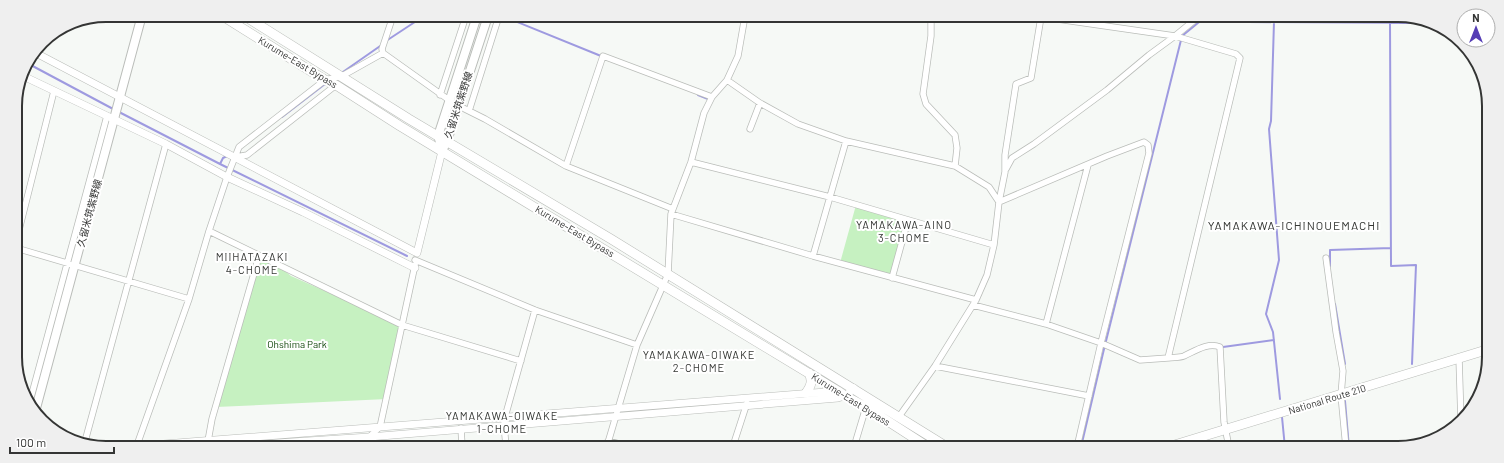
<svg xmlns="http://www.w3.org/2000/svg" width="1504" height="463" font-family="Barlow,'Noto Sans JP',sans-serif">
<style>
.green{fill:#c6f1c1}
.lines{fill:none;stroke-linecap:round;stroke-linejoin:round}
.stream{stroke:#9e9ae0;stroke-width:2}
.minor-casing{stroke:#babdb9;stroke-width:7}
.tertiary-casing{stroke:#babdb9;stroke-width:8}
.primary-casing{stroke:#babdb9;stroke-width:10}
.trunk-casing{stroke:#babdb9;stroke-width:10}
.minor{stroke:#fff;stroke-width:5.5}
.tertiary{stroke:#fff;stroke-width:7}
.primary{stroke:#fff;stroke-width:8}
.trunk{stroke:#fff;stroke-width:9}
.labels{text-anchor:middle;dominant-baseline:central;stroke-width:4;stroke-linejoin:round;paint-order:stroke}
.street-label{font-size:10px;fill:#343534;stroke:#fff}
.park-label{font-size:10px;fill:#10460a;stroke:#fff}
.neighbourhood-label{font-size:11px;letter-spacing:1px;fill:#363835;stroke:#fff}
.quarter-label{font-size:12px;letter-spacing:1px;fill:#363835;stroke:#fff}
.rim{fill:none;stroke:#343534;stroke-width:2}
</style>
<rect width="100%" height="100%" fill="#f6f9f6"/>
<!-- green -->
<path class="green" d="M 856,205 L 908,220 L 892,278 L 840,263 Z
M 259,256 L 274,262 L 291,276 L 402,325 L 387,399 L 216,407 Z"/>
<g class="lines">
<!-- stream -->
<path class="stream" d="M 505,17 L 601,56
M 1247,18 L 1248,22 L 1429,23
M 1274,22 L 1271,121 L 1269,129 L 1279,260 L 1266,314 L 1273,332 L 1280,399
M 1390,22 L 1391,266 L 1416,265 L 1412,364
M 386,41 L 424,16
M 27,63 L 115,110
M 340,74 L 383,44
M 698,95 L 708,99
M 119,112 L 220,164 L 407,256
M 282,117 L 325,84
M 220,164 L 223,158 L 227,156
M 1330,266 L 1330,250 L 1391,248
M 1335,304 L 1345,364
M 1223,347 L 1274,340
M 1345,401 L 1349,448
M 1282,417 L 1285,448
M 1081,447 L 1104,349 L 1182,36 L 1204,18"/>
<defs>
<path id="minor" d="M 931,17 L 931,36 L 923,94 L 926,104 L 955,135 L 957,148 L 955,166
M 383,53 L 449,100
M 383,53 L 382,49 L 391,22 L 390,16
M 727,80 L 760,103 L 798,124 L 846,141 L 955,166 L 989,187 L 999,202
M 440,95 L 466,16
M 459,106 L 485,119 L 566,166 L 673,209
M 469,111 L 499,16
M 750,129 L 760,103
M 236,157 L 247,155 L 336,85
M 691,162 L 830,197 L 994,245
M 566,166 L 603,56 L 712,97
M 1006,169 L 1012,158 L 1034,144 L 1107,90 L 1149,55 L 1175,36 L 1197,18
M 999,202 L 1107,156 L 1144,142 L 1148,145 L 1149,153 L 1101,343 L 1077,447
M 671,214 L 813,256 L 976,300
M 209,231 L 402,325 L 521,361
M 16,242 L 54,91
M 16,248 L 189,299
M 813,256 L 846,141
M 1326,258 L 1336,332 L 1343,371 L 1341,395 L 1346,448
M 415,260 L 535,310 L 637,345
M 892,278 L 908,220
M 973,305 L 1046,324 L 1101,343 L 1140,360 L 1168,358 L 1240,58 L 1236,54 L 1175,36 L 1043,17
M 1046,324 L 1088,165
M 1168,358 C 1173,357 1179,358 1184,356 C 1195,351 1208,342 1220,347 L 1224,422 L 1229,447
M 1459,358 L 1461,421
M 935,366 L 1089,396
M 30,401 L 107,116
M 898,418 L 935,366 L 976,300 L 987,275 L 994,245 L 999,202 L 1005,172 L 1005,155 L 1016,84 L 1031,78 L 1041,17
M 461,428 L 462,446
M 208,441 L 212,419 L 259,256
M 608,441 L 627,446
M 84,445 L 166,144
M 137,445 L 189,299 L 209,231 L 227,177 L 239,147 L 325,80 L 342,76 L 383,53
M 370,446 L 369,437 L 380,427 L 415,265
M 506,446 L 504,425 L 505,417 L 535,310
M 607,446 L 637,345 L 668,274 L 671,214 L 691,162 L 704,113 L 712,97 L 727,80 L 738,56 L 745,16
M 733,446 L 747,403
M 786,446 L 787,444
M 854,447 L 866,407"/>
<path id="tertiary" d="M 34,52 L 417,253 L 442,151
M 21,75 L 166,144 L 227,177 L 303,212 L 415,268
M 151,445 L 838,391
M 247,445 L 369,437 L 838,398 L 845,396 L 854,388"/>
<path id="primary" d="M 440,142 L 438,136 L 477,16
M 442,151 L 447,141 L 488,16
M 35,412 L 142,15"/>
<path id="trunk" d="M 221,15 L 325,80 L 336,85 L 400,126 L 838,391 L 845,396 L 866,407 L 928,447
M 243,15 L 409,119 L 611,239 L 947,447
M 806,393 C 811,386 813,381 809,373
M 1168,447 L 1486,350"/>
</defs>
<!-- minor casing -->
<use href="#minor" class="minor-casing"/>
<!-- tertiary casing -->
<use href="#tertiary" class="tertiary-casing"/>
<!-- primary casing -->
<use href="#primary" class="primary-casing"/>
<!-- trunk casing -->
<use href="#trunk" class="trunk-casing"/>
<!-- minor -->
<use href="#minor" class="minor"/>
<!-- tertiary -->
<use href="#tertiary" class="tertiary"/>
<!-- primary -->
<use href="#primary" class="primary"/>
<!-- trunk -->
<use href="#trunk" class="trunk"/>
</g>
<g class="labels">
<!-- street labels -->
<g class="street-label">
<text transform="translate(298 62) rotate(31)">Kurume-East Bypass</text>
<text transform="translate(458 105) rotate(-72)">久留米筑紫野線</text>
<text transform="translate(89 213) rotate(-75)">久留米筑紫野線</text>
<text transform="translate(575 231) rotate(31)">Kurume-East Bypass</text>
<text transform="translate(851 399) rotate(32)">Kurume-East Bypass</text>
<text transform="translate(1327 399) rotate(-17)">National Route 210</text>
</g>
<!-- park labels -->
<g class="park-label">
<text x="297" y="344">Ohshima Park</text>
</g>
<!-- neighbourhood labels -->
<g class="neighbourhood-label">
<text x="904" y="224">YAMAKAWA-AINO<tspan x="904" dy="13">3-CHOME</tspan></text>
<text x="252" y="256">MIIHATAZAKI<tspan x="252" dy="13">4-CHOME</tspan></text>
<text x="699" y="354">YAMAKAWA-OIWAKE<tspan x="699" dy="13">2-CHOME</tspan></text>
<text x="502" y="415">YAMAKAWA-OIWAKE<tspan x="502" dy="13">1-CHOME</tspan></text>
</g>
<!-- quarter labels -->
<g class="quarter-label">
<text x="1294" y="225">YAMAKAWA-ICHINOUEMACHI</text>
</g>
</g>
<!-- crop -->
<path d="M0 0H1504V463H0ZM106 22H1398A84 84 0 0 1 1482 106V357A84 84 0 0 1 1398 441H106A84 84 0 0 1 22 357V106A84 84 0 0 1 106 22Z" fill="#efefef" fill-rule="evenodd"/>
<path class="rim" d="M106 22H1398A84 84 0 0 1 1482 106V357A84 84 0 0 1 1398 441H106A84 84 0 0 1 22 357V106A84 84 0 0 1 106 22Z"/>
<!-- north arrow -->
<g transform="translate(1476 28)"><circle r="19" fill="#ffffff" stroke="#aeaeae"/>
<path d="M0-3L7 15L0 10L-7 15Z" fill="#553db5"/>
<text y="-6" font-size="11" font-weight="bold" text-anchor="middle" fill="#343534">N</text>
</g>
<!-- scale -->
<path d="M10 447v6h104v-6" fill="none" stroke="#343534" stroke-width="2"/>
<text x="16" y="447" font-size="12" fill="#343534" stroke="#ffffff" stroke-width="3" paint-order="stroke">100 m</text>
</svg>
